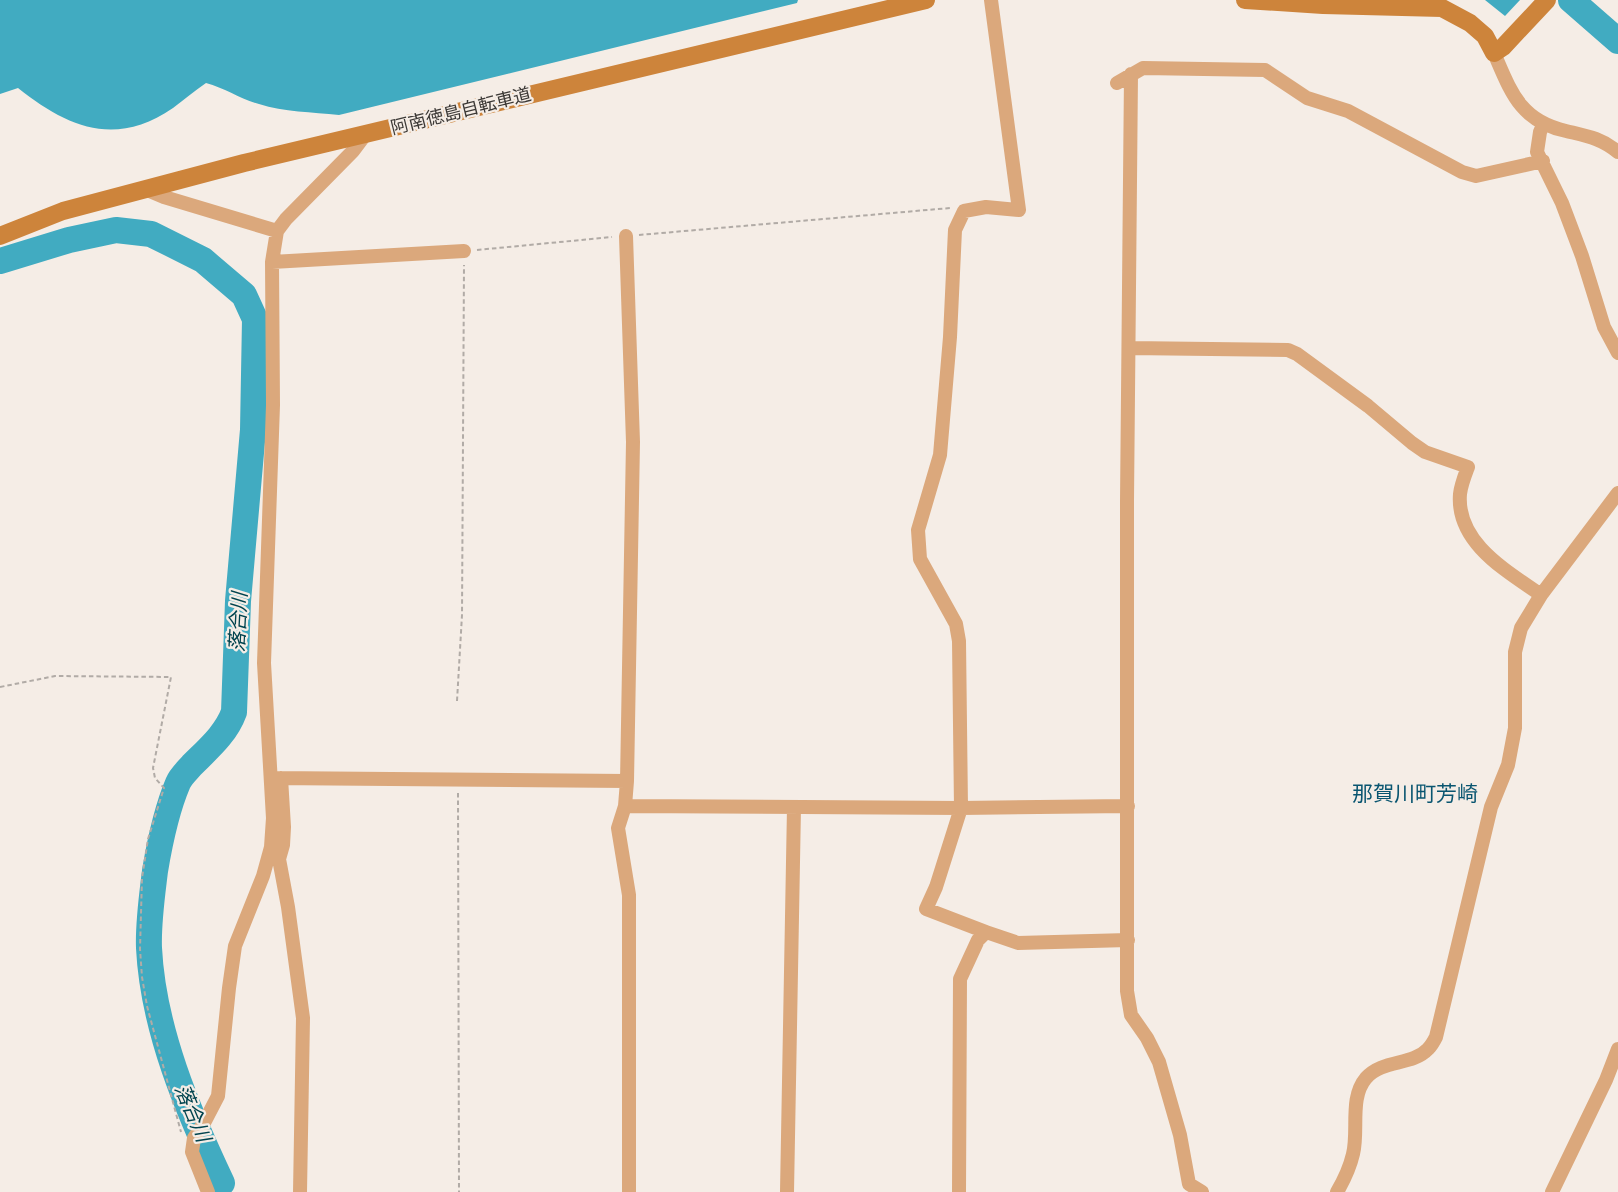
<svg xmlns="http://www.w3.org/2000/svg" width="1618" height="1192" font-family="'Zilla Slab','Noto Sans JP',serif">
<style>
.water{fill:#41abc1}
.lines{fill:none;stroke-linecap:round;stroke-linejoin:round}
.river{stroke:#41abc1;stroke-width:26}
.path{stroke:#b1aba6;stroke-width:2;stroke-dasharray:4.5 3;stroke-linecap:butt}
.street{stroke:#dba87c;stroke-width:14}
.secondary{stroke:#cd843b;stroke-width:18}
.labels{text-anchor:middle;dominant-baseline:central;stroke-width:4.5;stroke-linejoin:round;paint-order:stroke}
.street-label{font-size:18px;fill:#3c3936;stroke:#f5ede6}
.water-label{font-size:20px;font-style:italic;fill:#00434e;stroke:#f5ede6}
.quarter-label{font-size:21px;fill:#095570;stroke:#f5ede6}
</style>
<rect width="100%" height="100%" fill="#f5ede6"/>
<!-- water -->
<path class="water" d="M 0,0 L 798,0 L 797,3 L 339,115 C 312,112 284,112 259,104 C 240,99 225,88 206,83 C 194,91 184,100 173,108 C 115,148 67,127 18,88 L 0,94 Z
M 1485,0 L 1520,0 L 1505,16 Z"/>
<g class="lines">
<!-- river -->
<path class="river" d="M 1571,0 L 1618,41
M 0,261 L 69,240 L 116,230 L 151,234 L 203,260 L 244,295 L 255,319 L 253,430 L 238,601 L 234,712 C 226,734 208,749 192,765 C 187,771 181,776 178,783 C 166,811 160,841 155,871 C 152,896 148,923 149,948 C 153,1029 188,1111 222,1183"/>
<!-- path -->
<path class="path" d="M 639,235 L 950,208
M 477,250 L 612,237
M 0,687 L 55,676 L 171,677 L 153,768 L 155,778 L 164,788 L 148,839 L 142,878 L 140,949 L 142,977 L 147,1006 L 181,1132
M 457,701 L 462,615 L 464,265
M 458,793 L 459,1192"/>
<!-- street -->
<path class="street" d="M 1494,53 C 1511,92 1520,121 1566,131 C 1587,136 1601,138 1618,152
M 1131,74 L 1127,501 L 1127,991 L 1131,1015 L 1147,1038 L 1159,1062 L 1180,1135 L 1189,1184 L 1202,1192
M 1117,83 L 1143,68 L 1265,70 L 1307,98 L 1348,111 L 1462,172 L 1476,176 L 1543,161
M 1543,125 L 1540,132 L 1537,152 L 1562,203 L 1582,256 L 1604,327 L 1618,353
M 145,189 L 164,197 L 277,231
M 626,236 L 633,442 L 627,781 L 625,806 L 618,828 L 629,895 L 629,1192
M 272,262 L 464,251
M 1129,348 L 1288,350 L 1297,354 L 1368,406 L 1412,443 L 1425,452 L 1468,467 C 1465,475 1461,485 1460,494 C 1456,543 1507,571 1541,595
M 272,778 L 627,781
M 281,778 L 284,827 L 283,845 L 279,859 L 288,907 L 303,1018 L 300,1192
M 625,806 L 961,808 L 1128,806
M 986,932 L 926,909 L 936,887 L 961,808 L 959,641 L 956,624 L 920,559 L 918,530 L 940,455 L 950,337 L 955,230 L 964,211 L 986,207 L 1019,210 L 991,0
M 208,1192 L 192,1152 L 194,1138 L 205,1121 L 218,1096 L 229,988 L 235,946 L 263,876 L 271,847 L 273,818 L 264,663 L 273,405 L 272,262 L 277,231 L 286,219 L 353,151 L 365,135
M 787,1192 L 794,807
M 959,1192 L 960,979 L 978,940 L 986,932 L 1018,943 L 1128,940
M 1337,1192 C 1344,1180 1350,1167 1353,1154 C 1359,1130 1349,1098 1366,1078 C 1383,1059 1412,1066 1428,1049 C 1431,1046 1434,1041 1436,1037 L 1491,807 L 1508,765 L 1515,728 L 1515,652 L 1521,628 L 1541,595 L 1618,493
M 1552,1192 L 1606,1080 L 1618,1049"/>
<!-- secondary -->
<path class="secondary" d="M 1245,0 L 1323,5 L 1442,8 L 1470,23 L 1485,36 L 1494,53 L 1503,47 L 1547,0
M 0,236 L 63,211 L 244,163 L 926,0"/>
</g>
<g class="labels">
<!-- street labels -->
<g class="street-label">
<text transform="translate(461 111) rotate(-14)">阿南徳島自転車道</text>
</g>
<!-- water labels -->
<g class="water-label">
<text transform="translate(238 622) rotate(-87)">落合川</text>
<text transform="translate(193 1113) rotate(67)">落合川</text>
</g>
<!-- quarter labels -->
<g class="quarter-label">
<text x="1415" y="793">那賀川町芳崎</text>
</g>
</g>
</svg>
